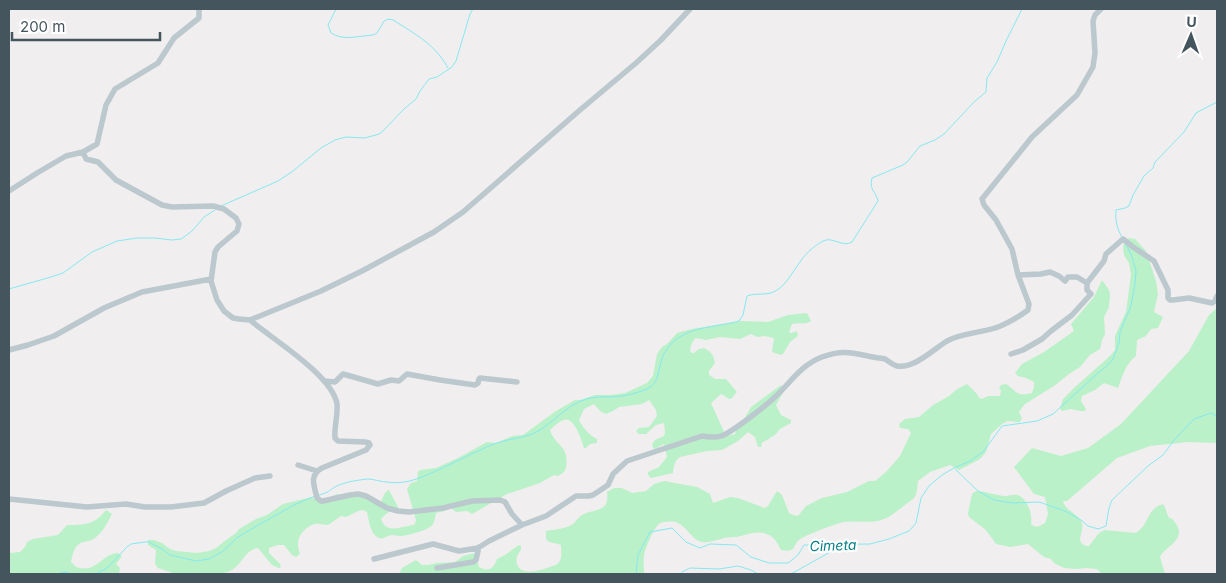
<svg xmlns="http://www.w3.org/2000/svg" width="1226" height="583" font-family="Inter,sans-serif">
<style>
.green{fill:#baf1c8}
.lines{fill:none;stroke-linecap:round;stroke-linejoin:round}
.stream{stroke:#85e9f0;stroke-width:1}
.street{stroke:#bbc8ce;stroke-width:5.5}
.labels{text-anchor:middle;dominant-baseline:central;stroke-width:4.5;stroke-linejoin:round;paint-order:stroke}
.water-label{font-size:14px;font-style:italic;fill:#087f88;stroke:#fff}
</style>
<rect width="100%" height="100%" fill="#f1eeef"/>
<!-- green -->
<path class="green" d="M 1128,238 L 1135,239 L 1146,251 L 1156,281 L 1158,294 L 1154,312 L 1163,317 L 1158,328 L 1151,329 L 1146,336 L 1137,340 L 1136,356 C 1126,363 1122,377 1118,388 L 1104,383 L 1095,390 L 1082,396 L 1081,401 L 1086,409 L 1085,411 L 1080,411 L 1071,409 L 1062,411 L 1060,409 L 1063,399 L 1075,387 L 1109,357 L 1115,350 L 1115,336 L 1126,312 L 1131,275 L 1129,263 L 1124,255 L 1123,246 Z
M 1102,280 L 1109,290 L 1110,295 L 1109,307 L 1104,317 L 1105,334 L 1102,340 L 1100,349 L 1090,355 L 1080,367 L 1069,374 L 1054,386 L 1025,404 L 1019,412 L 1022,418 L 1020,422 L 1018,422 L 1008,421 L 1002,424 L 991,434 L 986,452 L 980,459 L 961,469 L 959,470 L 950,465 L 930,472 L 918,481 C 916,501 916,496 901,508 C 894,513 889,518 881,520 C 869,524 855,520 843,522 C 835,524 805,535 799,540 C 796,542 795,546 793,549 L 788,551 L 781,550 C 778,544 775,538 769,535 C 758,529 747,535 736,537 C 732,537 728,537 724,538 C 716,540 710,543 702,542 C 693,541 687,527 678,523 C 674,521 663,521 659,524 C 653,529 646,547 644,555 C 643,561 644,568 644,574 L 399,574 L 402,568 L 416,560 L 422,565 L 429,565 L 436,563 L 455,562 L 463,556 L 475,553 L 479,567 C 488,572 494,569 497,559 L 505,555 L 519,545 L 521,546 L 521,550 C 518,554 515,558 517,564 C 522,579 546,568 556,565 C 563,561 561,552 561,545 L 558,544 L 549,542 L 546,539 L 546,531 C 553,530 568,528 573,524 C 576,522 578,517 582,515 C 595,508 610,513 607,492 L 614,488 L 622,488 L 632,493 L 646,491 L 654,484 L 664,481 L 697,487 L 710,494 L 713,503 L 730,497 L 738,498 L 765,508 L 768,506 L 777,491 L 782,495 L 789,513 L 793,515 L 798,516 L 806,506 L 822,498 L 847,492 L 869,481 L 875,481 L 886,472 L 900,456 L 911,433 L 908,429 L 900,428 L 899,424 L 905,419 L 919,417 L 933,405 L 949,396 L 957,389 L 967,384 L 977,394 L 979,398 L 982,399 L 988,396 L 1000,396 L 1001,391 L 999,387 L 1001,385 L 1006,384 C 1018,392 1016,397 1032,393 L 1034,387 L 1034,382 L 1026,378 L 1018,376 L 1015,373 L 1022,364 L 1044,352 L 1074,331 L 1071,324 L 1094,297 Z
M 1217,308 L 1217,443 L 1188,442 L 1150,446 L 1117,458 L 1067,501 L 1063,501 C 1065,511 1078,513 1082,523 C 1084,529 1080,534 1080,540 C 1081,544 1085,546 1089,546 L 1099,533 L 1105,530 L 1136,533 C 1150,524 1146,509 1163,504 C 1166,508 1166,511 1168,516 C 1171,521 1170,516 1174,521 C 1188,539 1169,544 1161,555 L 1160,557 L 1165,574 L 1102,574 L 1097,569 L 1086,568 L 1076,569 L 1064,568 L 1054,563 L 1051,559 L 1044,557 L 1028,544 L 1010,547 L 996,544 L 986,530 L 969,517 L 968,513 L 972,494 L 976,491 C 985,491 994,495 1004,496 C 1009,496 1015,493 1020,496 C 1028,501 1033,516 1031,524 C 1036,529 1040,526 1045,523 L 1048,514 L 1045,497 L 1034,494 L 1014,467 L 1032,448 L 1061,456 L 1088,448 L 1121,424 L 1189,351 L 1209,315 Z
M 807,313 L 811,321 C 805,325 799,322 792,324 L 789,332 L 791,333 L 797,331 L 798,336 L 790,342 L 783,354 L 781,355 L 772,352 L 774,338 L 764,336 L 757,337 L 751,334 L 740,339 L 720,337 L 706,340 L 696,338 C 692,341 691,346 690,351 L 692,353 L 694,353 L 699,349 L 704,348 C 712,352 713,355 715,363 L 709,371 L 709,375 L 715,379 L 726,379 L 737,392 L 731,399 L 729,399 L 723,395 L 721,394 L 711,403 L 726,436 L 735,434 L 738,424 L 744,419 L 751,407 L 781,385 L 784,391 L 776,405 L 781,415 L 791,420 L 791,423 L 780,429 L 776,434 L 767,440 L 763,442 L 761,444 L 762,446 L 761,447 L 758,447 L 755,437 L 748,432 L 738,441 L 722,450 L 707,451 L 680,457 C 674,461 674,466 673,473 L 651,478 L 648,475 L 648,472 L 659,467 L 667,457 L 664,444 L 655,449 L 653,448 L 652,444 L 655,440 L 664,436 L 665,432 L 664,423 L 656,425 L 646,434 L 639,434 L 636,431 L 639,428 L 649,427 L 657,416 L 656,410 L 649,400 L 642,404 L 619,407 L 613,411 L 606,414 L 600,411 L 594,404 L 584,409 L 579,420 C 582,427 590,436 597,439 L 597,443 L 590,444 L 586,448 L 584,448 C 582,441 574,416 564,420 C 559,421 554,427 550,430 C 555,446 570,446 566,467 C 565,472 563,473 558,476 L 554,475 L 540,483 L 507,494 L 472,514 L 467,511 L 456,512 L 451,508 L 445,511 L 436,513 C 435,516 435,521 433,524 C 430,530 406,536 400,536 C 397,536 395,535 392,535 C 387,535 383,541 377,537 C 370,532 369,521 367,512 L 363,510 L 358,511 L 346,517 L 341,516 L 328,525 C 324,525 319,523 315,524 C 306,526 297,536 298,545 C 298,548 299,551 300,554 L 296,557 L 292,555 L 284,545 L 278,545 L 269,548 L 269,553 L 280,564 L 281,567 L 279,568 L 272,565 L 258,548 C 246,549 242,564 232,570 C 221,577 188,574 174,574 L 173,573 L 158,568 L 155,564 L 156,550 L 148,545 L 148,540 L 154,540 L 162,543 L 170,549 L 176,551 L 197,553 L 209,551 L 216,548 L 226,540 L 236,533 L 239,529 L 256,519 L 267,515 L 283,504 L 312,497 L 317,501 L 321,501 L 337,494 L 365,498 L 380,505 C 383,500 382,493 389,490 L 399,509 C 390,511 386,513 381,519 C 386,534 400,527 413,525 L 415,524 L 416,520 L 407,489 L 411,483 L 417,481 L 418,472 L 420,470 L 436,468 L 458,458 L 487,442 L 496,443 L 512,436 L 523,435 L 556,411 L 575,400 L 580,400 L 595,395 L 611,395 L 625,393 L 647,383 L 653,376 L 657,354 L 662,347 L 667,344 L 677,333 L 692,329 L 741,321 L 768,322 L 788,315 Z
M 106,510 L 112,514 C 107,523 103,532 95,538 C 91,541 88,541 83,542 C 74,545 73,553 71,562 L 76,567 C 80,568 85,569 89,568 C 100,565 106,553 118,553 L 122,556 L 116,564 L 120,568 L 119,574 L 9,574 L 9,553 L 20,552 L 25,547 L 27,542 L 33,539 L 58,535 L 67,525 C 85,525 94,525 106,510 Z"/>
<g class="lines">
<!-- stream -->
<path class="stream" d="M 336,9 L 328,25 L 331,33 C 343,41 359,36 373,35 L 377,33 L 384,21 L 388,19 L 393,20 C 415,34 435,44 448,68
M 221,206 L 278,181 L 293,171 L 321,148 L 335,140 L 346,137 L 365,138 L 379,134 L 382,132 L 404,109 L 416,99 L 420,91 L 429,79 L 437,77 L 452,67 L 456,61 L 470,14 L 473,9
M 1122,237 C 1117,229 1115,220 1116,210 L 1125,208 L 1129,206 L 1133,195 L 1144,176 L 1153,168 L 1155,162 L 1184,132 L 1196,113 L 1217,102
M 9,289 L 51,277 L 63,273 L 92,252 L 117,241 L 137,238 L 155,238 L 172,240 L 181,239 L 192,231 L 204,217 L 215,210
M 955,469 L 978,491 L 994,500 L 1012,503 L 1039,502 L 1065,511 L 1081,520 L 1088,526 L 1098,529 L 1106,526 L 1109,508 L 1112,500 L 1148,466 L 1163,455 L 1175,439 L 1194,419 L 1211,413 L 1217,416
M 319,495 C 328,493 328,491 335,487 C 344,482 358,480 368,479 C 374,479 381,482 387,482 C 394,483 402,483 410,481 C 431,475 456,461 476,452 C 483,449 490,445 497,443 C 512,438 527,438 540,430 C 554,421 565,408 581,401 C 595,395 607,398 622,396 C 630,395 640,392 647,389 C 659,384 658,370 662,359 C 664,352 669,346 674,341 C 692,326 718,327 739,321 L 743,315 L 747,296 C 755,293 763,295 771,293 C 785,288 791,274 800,262 C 805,254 814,246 823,241 C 833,236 842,248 852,242 L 878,201 C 876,191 869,191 872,178 L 903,165 L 907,162 L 920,146 L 935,140 L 944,134 L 975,101 L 986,92 L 987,78 L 997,62 L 1006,41 L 1022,9
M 56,574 L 65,572 L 72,574
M 96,574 L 107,568 L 127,547 L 131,544 L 145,542 L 149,542 L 162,549 L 170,555 L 196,561 L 209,559 L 222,552 L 238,537 L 262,523 L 294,505 L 315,496
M 636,574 L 638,555 L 650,532 L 672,528 L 686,542 L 700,548 L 710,544 L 736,545 L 751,557 L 769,563 L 788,563 L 798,555 L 804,545 L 870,544 L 889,539 L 909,531 L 916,523 L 921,498 L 929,486 L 942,475 L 954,468 L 970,461 L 983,452 L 1002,426 L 1037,421 L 1053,414 L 1099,372 L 1107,366 L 1113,359 L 1119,343 L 1120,332 L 1131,306 L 1135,284 L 1136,271 L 1131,254 L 1126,245
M 680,574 L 682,572 L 690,568 L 719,569 L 738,566 L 751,570 L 758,574
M 791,574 L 832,551 L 850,545"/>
<!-- street -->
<path class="street" d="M 83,152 L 86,159 L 98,162 L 116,180 L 162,205 L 172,207 L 213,206 L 224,209 L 236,218 L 239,224 L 237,231 L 218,247 L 215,252 L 211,281 L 217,300 L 224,311 L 233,318 L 239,319 L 250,320 L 321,291 L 362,271 L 434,232 L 463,212 L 580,110 L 636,63 L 661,40 L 690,9
M 9,191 L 37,173 L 66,156 L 83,152 L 97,144 L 106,105 L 115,89 L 158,63 L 174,38 L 199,18 L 199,9
M 1087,283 L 1104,261 L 1106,254 L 1123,239 L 1133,247 L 1154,261 L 1168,290 L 1168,298 L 1170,300 L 1173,300 L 1189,298 L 1212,303 L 1215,301 L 1217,296
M 250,320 C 272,339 332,375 337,404 C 338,415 334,427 335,438 L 338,441 L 365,442 L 369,443 L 370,445 L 366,450 L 322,468 C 309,475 314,485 317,498 L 321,501 L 323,501 L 350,495 L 358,494 L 366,496 L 387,508 L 398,511 L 409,512 L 443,508 L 472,501 L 500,500 L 505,502 L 512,514 L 522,525 L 546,516 L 576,496 L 589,496 L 593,495 L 608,485 L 613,474 L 627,461 L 702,436 C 708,437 715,438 721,436 C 730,434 768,404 776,396 C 791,382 801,365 822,357 C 843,349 853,353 873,357 C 877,358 881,358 885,359 C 889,361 892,365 897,366 C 914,369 934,349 947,341 C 961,333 980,333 995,328 C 1005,325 1020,316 1028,310 L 1029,304 L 1018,275 L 1012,249 L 996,220 L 984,205 L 982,199 L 1032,137 L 1077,95 L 1093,67 L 1095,53 L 1093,21 L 1095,15 L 1101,9
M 9,350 L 28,345 L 54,336 L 104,308 L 142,292 L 211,279
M 1011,354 L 1023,350 L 1042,339 L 1051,331 L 1072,315 L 1091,294 L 1087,290 L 1087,283 L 1077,277 L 1068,277 L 1065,281 L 1059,276 L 1050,272 L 1041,274 L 1018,275
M 324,381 L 335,382 L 343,374 L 378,384 L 391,380 L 399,381 L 407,374 L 440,380 L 475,385 L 478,383 L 479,379 L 480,378 L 517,382
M 298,465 L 317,471
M 9,499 L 87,507 L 126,504 L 145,507 L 171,507 L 204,503 L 226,491 L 255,478 L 270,476
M 374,559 L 433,544 L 459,551 L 478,548 L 489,541 L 522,525
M 437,568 L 473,562 L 476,560 L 479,547"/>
</g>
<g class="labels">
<!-- water labels -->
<g class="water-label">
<text transform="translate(833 545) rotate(-2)">Cimeta</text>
</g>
</g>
<!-- border -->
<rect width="1226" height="583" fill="none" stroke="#45555d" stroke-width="20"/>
<!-- north arrow -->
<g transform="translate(1191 35) rotate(2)" stroke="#ffffff" stroke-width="4" paint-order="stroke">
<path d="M0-4L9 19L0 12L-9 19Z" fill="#45555d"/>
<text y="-8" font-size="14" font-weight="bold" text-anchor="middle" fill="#45555d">U</text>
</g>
<!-- scale -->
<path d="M12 32v8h148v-8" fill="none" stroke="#45555d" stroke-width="2.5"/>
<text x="20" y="32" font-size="15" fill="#45555d" stroke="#ffffff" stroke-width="4" paint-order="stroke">200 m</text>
</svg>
